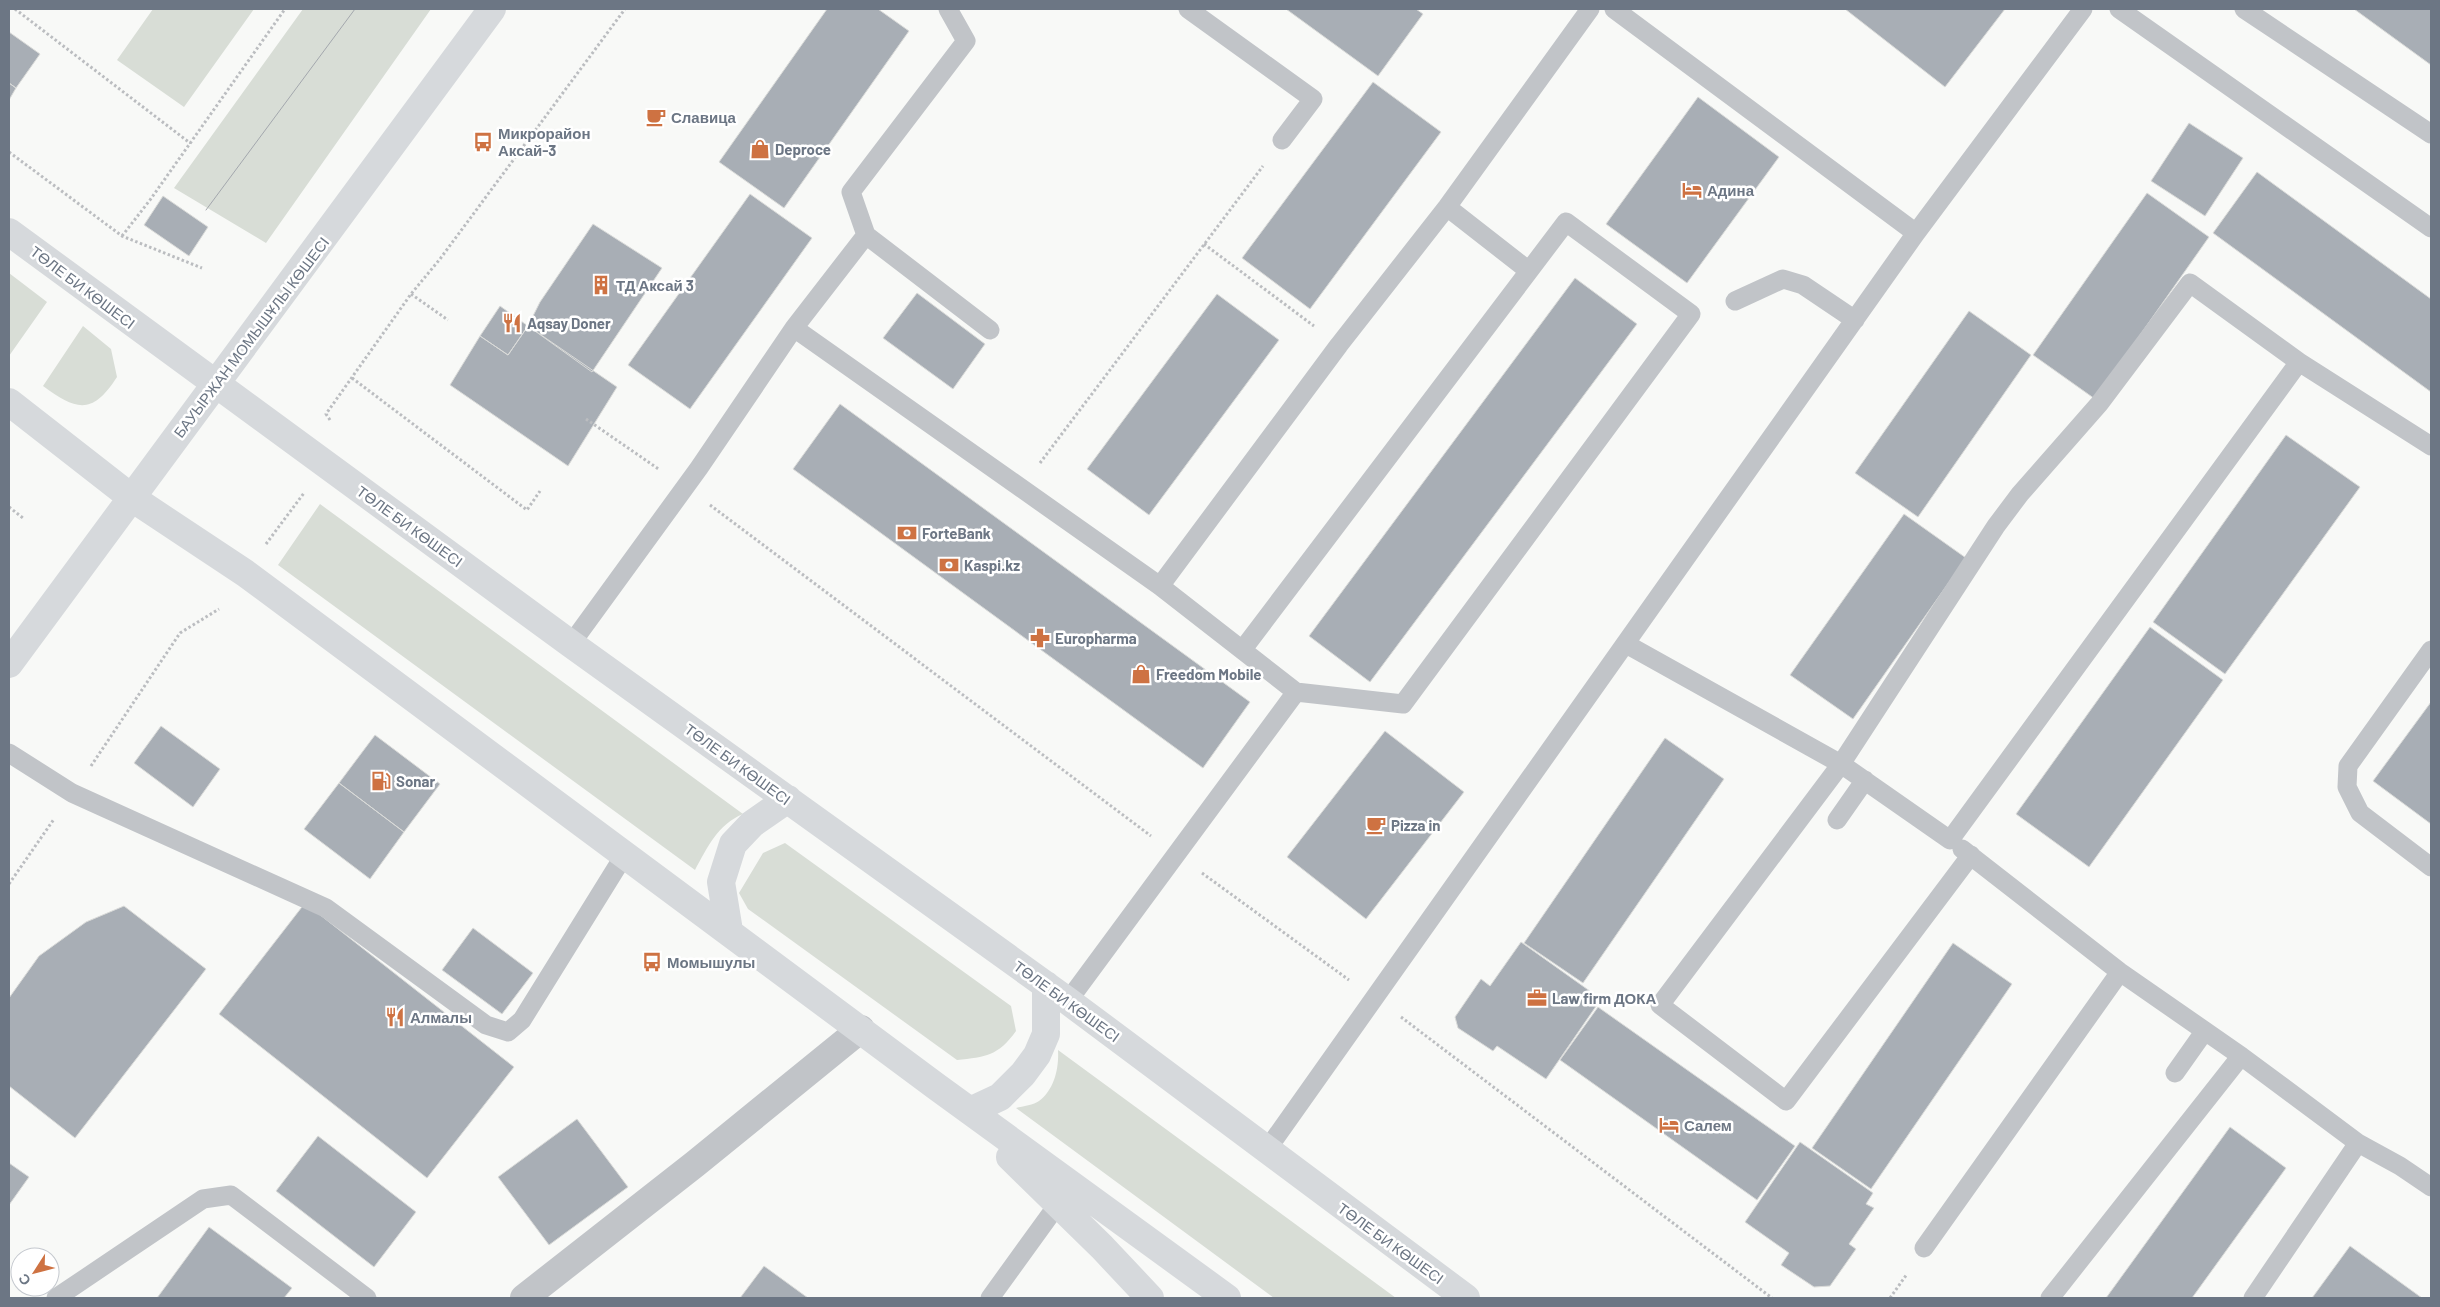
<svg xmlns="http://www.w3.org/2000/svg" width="2440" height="1307" font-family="Barlow,sans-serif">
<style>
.green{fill:#d8ddd6}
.building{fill:#a8aeb5;stroke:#dadbd9}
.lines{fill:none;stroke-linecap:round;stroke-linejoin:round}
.path{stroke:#bbbdc0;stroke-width:3;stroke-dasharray:2.5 2.5;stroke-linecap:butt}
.lane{stroke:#c1c4c8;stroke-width:19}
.street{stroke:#c1c4c8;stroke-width:28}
.secondary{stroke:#d6d9dc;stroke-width:28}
.tram{stroke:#a3a7ad;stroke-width:1}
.labels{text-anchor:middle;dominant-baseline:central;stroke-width:5;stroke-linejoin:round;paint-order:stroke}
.poi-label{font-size:15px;font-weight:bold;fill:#6c7684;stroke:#fff;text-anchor:start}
.street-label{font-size:15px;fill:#6c7684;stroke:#fff}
</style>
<rect width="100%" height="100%" fill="#f8f9f7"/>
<!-- green -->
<path class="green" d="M 153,9 L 254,9 L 184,107 L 117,60 Z
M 303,9 L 431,9 L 266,243 L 174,188 Z
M 9,273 L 47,302 L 9,356 Z
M 83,326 L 111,349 L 117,377 C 92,416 76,410 43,386 Z
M 320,504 L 743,814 C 718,824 707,848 695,870 L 278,565 Z
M 785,843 L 1011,1006 L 1016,1031 C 998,1056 986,1057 957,1060 L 748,909 L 739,893 L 763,853 Z
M 1058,1050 L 1396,1298 L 1274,1298 L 1016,1108 C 1023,1106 1034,1105 1039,1101 C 1055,1089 1059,1067 1058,1050 Z"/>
<!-- building -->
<path class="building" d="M 827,9 L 878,9 L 909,31 L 784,208 L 719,162 Z
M 1286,9 L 1416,9 L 1423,14 L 1378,76 Z
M 1845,9 L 2005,9 L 1945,87 Z
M 2354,9 L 2431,9 L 2431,65 Z
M 9,32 L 40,54 L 16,88 L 9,83 Z
M 1373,82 L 1441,132 L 1310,309 L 1242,258 Z
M 9,83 L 16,88 L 9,100 Z
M 1698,97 L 1779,157 L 1687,283 L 1606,224 Z
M 2189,123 L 2243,158 L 2205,216 L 2151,181 Z
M 2257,172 L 2431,299 L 2431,392 L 2213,233 Z
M 2147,193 L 2209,237 L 2095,399 L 2033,355 Z
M 750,194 L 812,238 L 690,409 L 628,365 Z
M 163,196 L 208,227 L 189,256 L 144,225 Z
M 593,224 L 662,268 L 592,372 L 528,326 L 540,302 Z
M 1575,278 L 1637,324 L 1370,682 L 1309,636 Z
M 917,293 L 985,344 L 953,389 L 883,338 Z
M 1217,294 L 1279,340 L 1149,515 L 1087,469 Z
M 500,306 L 528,326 L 508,355 L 480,336 Z
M 1969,311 L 2031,355 L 1918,517 L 1855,473 Z
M 528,326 L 617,387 L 568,466 L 450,385 L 480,336 L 508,355 Z
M 840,404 L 1250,702 L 1203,768 L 793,469 Z
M 2286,435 L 2360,487 L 2225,674 L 2153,622 Z
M 1904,514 L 1966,558 L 1853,719 L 1790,675 Z
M 2150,627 L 2223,680 L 2089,867 L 2016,814 Z
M 2431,702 L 2431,824 L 2373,781 Z
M 161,726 L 220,769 L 193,807 L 134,763 Z
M 1385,731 L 1464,792 L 1366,919 L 1287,857 Z
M 375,735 L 440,784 L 404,832 L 339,783 Z
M 1665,738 L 1724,779 L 1583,983 L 1524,943 Z
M 339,783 L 404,832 L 370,879 L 304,829 Z
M 305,903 L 514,1067 L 427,1178 L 219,1014 Z
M 124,906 L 206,969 L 75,1138 L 9,1086 L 9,998 L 39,956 L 86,922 Z
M 473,928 L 533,973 L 502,1014 L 442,970 Z
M 1521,942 L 1601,999 L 1546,1079 L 1497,1046 L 1493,1051 L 1458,1028 L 1455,1017 L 1481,979 L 1490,986 Z
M 1953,943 L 2012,984 L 1871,1189 L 1812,1148 Z
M 1598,1007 L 1795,1146 L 1757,1200 L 1560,1060 Z
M 577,1119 L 628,1187 L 549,1245 L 498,1177 Z
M 2230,1127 L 2286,1168 L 2192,1298 L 2106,1298 Z
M 318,1136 L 416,1212 L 374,1267 L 276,1191 Z
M 1800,1142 L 1873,1193 L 1866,1204 L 1874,1208 L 1849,1244 L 1856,1249 L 1830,1286 L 1814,1287 L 1781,1265 L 1789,1253 L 1745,1222 Z
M 9,1163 L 29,1177 L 9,1205 Z
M 209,1227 L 292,1288 L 284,1298 L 157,1298 Z
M 2350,1246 L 2422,1298 L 2312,1298 Z
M 764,1266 L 808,1298 L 740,1298 Z"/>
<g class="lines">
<!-- path -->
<path class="path" d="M 15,9 L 190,143
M 9,152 L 122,236 L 202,268
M 122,236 L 150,200 L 285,9
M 1204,244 L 1314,326
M 411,294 L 448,320
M 352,378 L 527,510 L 540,491
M 586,419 L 660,470
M 330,420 L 326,414 L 411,294 L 440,259 L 625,9
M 1040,463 L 1263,166
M 710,505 L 1151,836
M 9,507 L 23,518
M 266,544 L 304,493
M 91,766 L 180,633 L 219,609
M 1202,873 L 1349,980
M 9,884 L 54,819
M 1401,1017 L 1772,1298
M 1890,1298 L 1907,1274"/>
<!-- lane -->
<path class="lane" d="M 1188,9 L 1313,99 L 1282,140
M 1614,9 L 1916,233
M 2119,9 L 2431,228
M 2244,9 L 2431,134
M 1447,207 L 1529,271
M 866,235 L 990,330
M 1735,301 L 1783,279 L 1803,285 L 1855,320
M 794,328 L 1160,586 L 1296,692 L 1403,704 L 1691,314 L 1566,222 L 1243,649
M 1160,586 L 1339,345 L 1447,207 L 1590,9
M 571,644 L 699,468 L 794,328 L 866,235 L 851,192 L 966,41 L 948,9
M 1626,644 L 1841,764 L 1996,526 L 2020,494 L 2099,404 L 2190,283 L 2299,362 L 2431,446
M 2431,650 L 2348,766 L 2347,787 L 2360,813 L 2431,867
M 9,753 L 72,793 L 326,908 L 486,1025 L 508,1032 L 522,1020 L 625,854
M 1837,820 L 1865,780
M 1962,849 L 2120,972 L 2241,1056 L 2358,1143 L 2400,1166 L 2431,1187
M 1971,855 L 1786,1101 L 1660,1005 L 1841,764 L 1950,840 L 2299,362
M 1068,1001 L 1296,692
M 2175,1073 L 2204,1032
M 1266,1151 L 1916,233 L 2083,9
M 1924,1248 L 2120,972
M 56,1298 L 203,1199 L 231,1195 L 367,1298
M 990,1298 L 1058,1204
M 2050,1298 L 2241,1056
M 2253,1298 L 2358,1143"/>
<!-- street -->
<path class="street" d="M 524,1298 L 695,1164 L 861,1029"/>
<!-- secondary -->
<path class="secondary" d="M 9,232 L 571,644 L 1068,1001 L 1466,1298
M 9,402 L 132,498 L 245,573 L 937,1087 L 1227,1298
M 9,664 L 492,9
M 729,931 L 721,882 L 733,844 L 752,824 L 788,799
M 970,1111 L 1000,1097 L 1023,1074 L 1037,1055 L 1046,1034 L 1046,985
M 1010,1157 L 1102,1247 L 1150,1298"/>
<!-- tram -->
<path class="tram" d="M 206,210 L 355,9"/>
</g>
<!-- icons -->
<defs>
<symbol id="cafe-bare" viewBox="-9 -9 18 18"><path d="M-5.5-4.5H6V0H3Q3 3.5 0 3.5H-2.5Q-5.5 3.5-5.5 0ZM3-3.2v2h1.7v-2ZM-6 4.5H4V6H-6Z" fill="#ce7242" stroke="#fff" stroke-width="2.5" paint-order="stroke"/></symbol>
<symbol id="bus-bare" viewBox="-9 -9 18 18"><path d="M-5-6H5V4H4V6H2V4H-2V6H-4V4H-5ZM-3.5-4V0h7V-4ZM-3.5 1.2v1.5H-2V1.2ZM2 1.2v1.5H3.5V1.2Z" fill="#ce7242" stroke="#fff" stroke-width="2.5" paint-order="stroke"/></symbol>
<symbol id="shop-bare" viewBox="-9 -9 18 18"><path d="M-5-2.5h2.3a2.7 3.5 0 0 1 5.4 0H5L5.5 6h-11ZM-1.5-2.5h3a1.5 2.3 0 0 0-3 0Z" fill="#ce7242" stroke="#fff" stroke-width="2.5" paint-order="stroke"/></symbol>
<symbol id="hotel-bare" viewBox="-9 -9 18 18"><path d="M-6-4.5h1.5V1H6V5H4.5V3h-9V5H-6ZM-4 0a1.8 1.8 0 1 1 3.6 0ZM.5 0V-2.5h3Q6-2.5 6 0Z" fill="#ce7242" stroke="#fff" stroke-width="2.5" paint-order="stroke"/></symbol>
<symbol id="building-bare" viewBox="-9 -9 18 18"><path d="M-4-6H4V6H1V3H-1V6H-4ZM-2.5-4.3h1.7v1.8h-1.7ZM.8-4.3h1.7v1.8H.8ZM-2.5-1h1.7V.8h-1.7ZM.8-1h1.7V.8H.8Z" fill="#ce7242" stroke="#fff" stroke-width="2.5" paint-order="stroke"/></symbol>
<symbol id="restaurant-bare" viewBox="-9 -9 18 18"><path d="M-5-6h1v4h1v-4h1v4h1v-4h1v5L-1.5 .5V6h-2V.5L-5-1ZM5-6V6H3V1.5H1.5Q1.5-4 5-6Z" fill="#ce7242" stroke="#fff" stroke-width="2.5" paint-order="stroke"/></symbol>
<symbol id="bank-bare" viewBox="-9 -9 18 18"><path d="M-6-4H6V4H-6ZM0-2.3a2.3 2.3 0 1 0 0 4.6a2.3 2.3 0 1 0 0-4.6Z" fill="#ce7242" stroke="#fff" stroke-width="2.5" paint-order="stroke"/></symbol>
<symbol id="pharmacy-bare" viewBox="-9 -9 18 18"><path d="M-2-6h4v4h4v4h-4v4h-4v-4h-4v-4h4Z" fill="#ce7242" stroke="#fff" stroke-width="2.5" paint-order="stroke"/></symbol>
<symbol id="fuel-bare" viewBox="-9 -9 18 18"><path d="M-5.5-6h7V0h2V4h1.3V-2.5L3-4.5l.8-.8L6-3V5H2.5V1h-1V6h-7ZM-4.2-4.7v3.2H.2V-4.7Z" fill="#ce7242" stroke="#fff" stroke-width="2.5" paint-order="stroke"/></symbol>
<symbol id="office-bare" viewBox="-9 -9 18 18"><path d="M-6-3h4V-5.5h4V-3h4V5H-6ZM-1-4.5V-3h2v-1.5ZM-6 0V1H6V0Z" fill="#ce7242" stroke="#fff" stroke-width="2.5" paint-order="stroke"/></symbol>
</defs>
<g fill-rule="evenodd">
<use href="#cafe-bare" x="642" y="103" width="28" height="28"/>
<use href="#bus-bare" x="469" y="128" width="28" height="28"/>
<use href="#shop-bare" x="746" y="135" width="28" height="28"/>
<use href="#hotel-bare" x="1678" y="176" width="28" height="28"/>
<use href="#building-bare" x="587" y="271" width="28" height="28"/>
<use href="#restaurant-bare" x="498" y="309" width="28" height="28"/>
<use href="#bank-bare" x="893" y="519" width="28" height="28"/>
<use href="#bank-bare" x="935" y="551" width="28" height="28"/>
<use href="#pharmacy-bare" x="1026" y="624" width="28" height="28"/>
<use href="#shop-bare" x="1127" y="660" width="28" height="28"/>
<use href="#fuel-bare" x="367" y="767" width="28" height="28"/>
<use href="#cafe-bare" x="1362" y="811" width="28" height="28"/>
<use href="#bus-bare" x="638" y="948" width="28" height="28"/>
<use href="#office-bare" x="1523" y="984" width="28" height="28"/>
<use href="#restaurant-bare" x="381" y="1003" width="28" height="28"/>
<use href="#hotel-bare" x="1655" y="1111" width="28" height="28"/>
</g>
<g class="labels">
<!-- poi labels -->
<g class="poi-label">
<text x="671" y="117">Славица</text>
<text x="498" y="133">Микрорайон<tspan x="498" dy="17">Аксай-3</tspan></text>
<text x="775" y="149">Deproce</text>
<text x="1707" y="190">Адина</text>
<text x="616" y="285">ТД Аксай 3</text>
<text x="527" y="323">Aqsay Doner</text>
<text x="922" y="533">ForteBank</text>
<text x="964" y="565">Kaspi.kz</text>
<text x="1055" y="638">Europharma</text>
<text x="1156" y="674">Freedom Mobile</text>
<text x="396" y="781">Sonar</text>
<text x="1391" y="825">Pizza in</text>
<text x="667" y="962">Момышулы</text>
<text x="1552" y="998">Law firm ДОКА</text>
<text x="410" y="1017">Алмалы</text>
<text x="1684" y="1125">Салем</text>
</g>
<!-- street labels -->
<g class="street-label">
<text transform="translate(83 287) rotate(37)">ТӨЛЕ БИ КӨШЕСІ</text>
<text transform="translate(251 337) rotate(-53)">БАУЫРЖАН МОМЫШҰЛЫ КӨШЕСІ</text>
<text transform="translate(410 526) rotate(36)">ТӨЛЕ БИ КӨШЕСІ</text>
<text transform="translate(738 764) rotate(36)">ТӨЛЕ БИ КӨШЕСІ</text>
<text transform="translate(1067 1001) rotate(36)">ТӨЛЕ БИ КӨШЕСІ</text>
<text transform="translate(1391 1243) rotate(36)">ТӨЛЕ БИ КӨШЕСІ</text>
</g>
</g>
<!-- border -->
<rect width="2440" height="1307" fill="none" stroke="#6c7684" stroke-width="20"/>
<!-- north arrow -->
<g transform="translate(35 1272) rotate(234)"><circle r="24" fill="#ffffff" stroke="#c4c8ce"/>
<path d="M0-4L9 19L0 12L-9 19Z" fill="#ce7242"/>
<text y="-8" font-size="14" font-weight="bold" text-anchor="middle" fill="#6c7684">С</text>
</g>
</svg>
